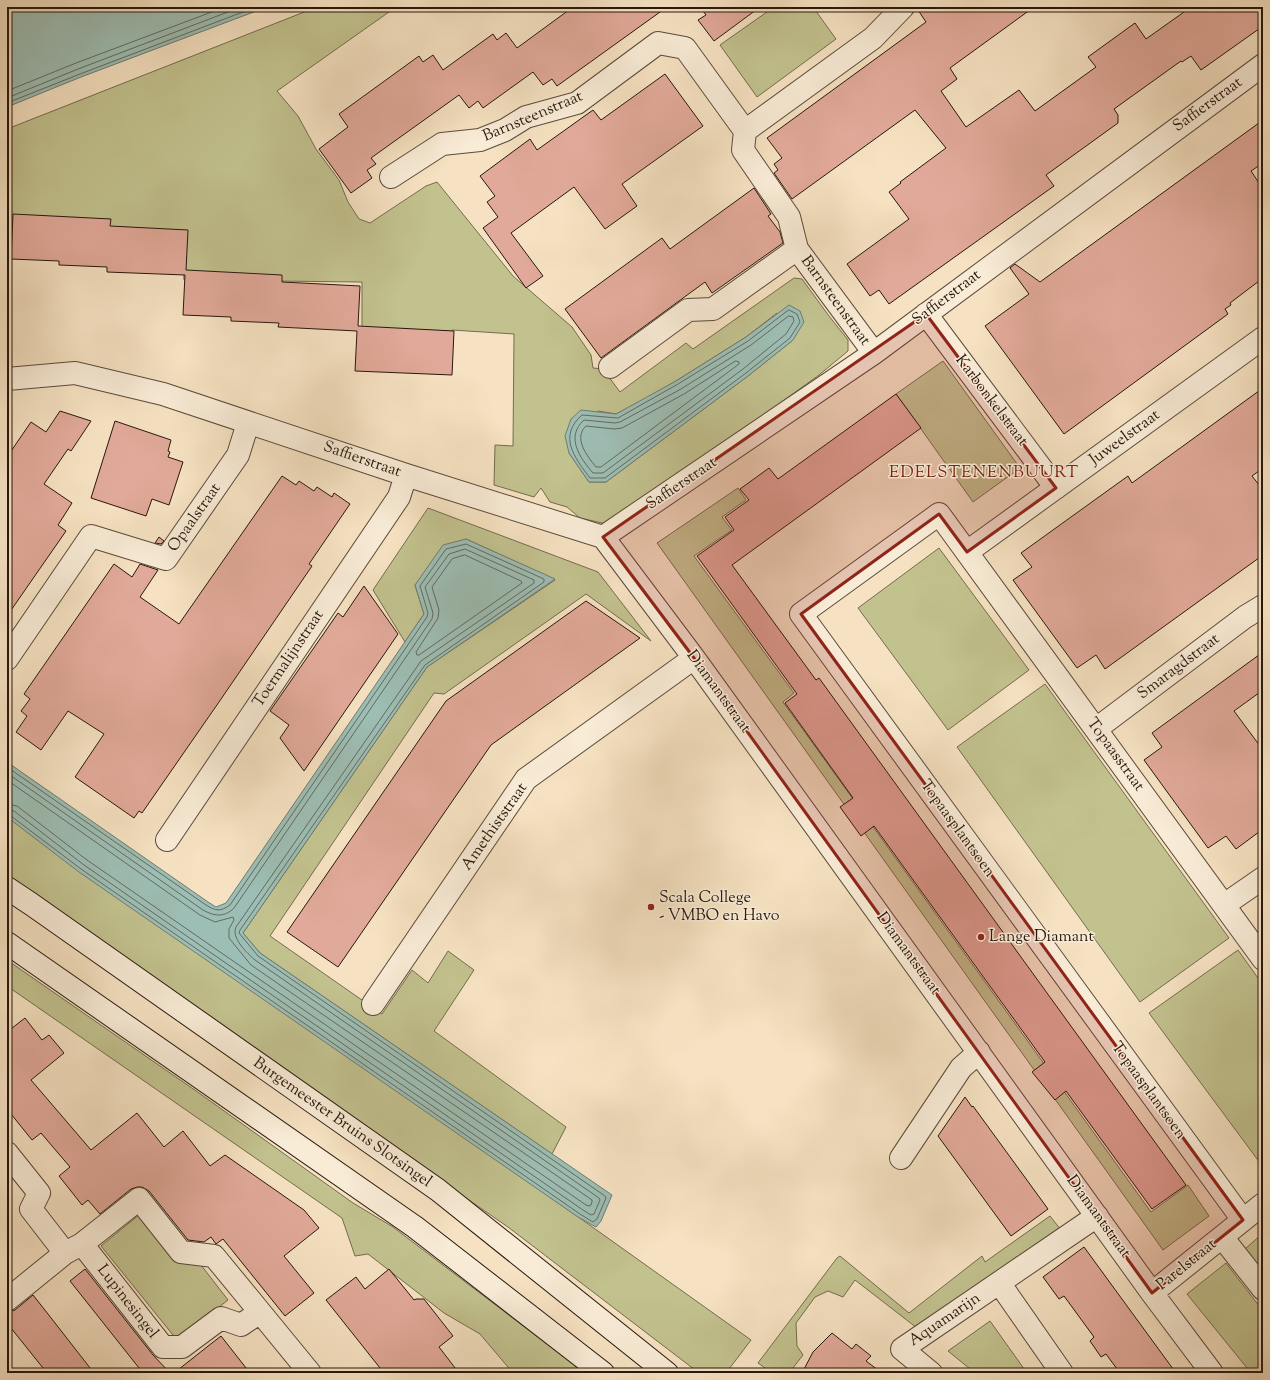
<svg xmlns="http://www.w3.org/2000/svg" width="1270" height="1380" font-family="'Sorts Mill Goudy',serif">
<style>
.green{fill:#c2c28f;stroke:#746c4e;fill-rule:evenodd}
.water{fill:#9dbeb4;stroke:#6e7b72}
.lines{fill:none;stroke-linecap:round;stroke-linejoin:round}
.shore{stroke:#626a61;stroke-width:1}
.building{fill:#e1a999;stroke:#27170e}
.street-casing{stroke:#5b4a3b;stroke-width:24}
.secondary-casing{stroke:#27170e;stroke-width:24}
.street{stroke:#f9ecd7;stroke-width:22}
.secondary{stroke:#f9ecd7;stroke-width:22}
.marked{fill:#8f2418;fill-opacity:0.2;stroke:#8f2418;stroke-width:3;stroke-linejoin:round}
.poi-dot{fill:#8f2418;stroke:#f9ecd7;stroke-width:1.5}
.labels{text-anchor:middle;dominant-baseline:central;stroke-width:3;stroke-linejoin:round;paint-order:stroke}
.street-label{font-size:16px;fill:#27170e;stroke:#f9ecd7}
.poi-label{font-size:16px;fill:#27170e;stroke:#f9ecd7;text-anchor:start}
.neighbourhood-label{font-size:17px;letter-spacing:1px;fill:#7a1f14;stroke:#f9ecd7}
</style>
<rect width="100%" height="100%" fill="#f6e2c2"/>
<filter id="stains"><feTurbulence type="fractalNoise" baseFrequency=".005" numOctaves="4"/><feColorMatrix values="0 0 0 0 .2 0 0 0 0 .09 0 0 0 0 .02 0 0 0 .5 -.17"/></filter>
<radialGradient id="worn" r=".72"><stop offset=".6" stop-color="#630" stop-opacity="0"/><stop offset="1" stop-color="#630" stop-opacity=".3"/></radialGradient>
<!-- green -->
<path class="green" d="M 317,7 L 396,7 L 277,91 L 298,116 L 316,149 L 339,180 L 348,202 L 359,219 L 370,223 L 426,186 L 437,182 L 513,276 L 572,327 L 591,355 L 593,368 L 603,369 L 620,392 L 686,343 L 693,349 L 794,278 L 802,279 L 829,316 L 848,340 L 848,351 L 819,375 L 611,525 L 580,518 L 567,507 L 550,502 L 541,488 L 534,497 L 494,485 L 495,445 L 513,446 L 514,334 L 452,330 L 451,335 L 362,328 L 362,282 L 184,280 L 181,230 L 7,227 L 7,129 ZM 777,313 L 793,340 L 748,376 L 606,482 L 589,482 L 569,453 L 598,411 L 616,414 L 639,403 L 676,381 L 746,337 Z
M 774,7 L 813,7 L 836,39 L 757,97 L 720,45 Z
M 943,361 L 1020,468 L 973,502 L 896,394 Z
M 738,488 L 746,500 L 722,517 L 732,530 L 694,556 L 794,693 L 783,702 L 1151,1212 L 1188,1185 L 1209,1216 L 1163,1250 L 657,543 Z
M 428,508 L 598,572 L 651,641 L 586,594 L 444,694 L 434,693 L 270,936 L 382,1014 L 412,970 L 428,983 L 448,951 L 474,970 L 434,1031 L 566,1127 L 552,1154 L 260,953 L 243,933 L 427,667 L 555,580 L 466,539 L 415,585 L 424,614 L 405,642 L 373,590 Z
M 939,548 L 1029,670 L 948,730 L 858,608 Z
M 1045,684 L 1229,938 L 1140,1002 L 957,747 Z
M 7,810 L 751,1340 L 726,1373 L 699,1373 L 508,1227 L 7,881 Z
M 1238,950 L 1263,985 L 1263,1167 L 1149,1013 Z
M 7,960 L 199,1093 L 353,1203 L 393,1227 L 585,1373 L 513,1373 L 480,1334 L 444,1313 L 368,1254 L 355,1256 L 342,1218 L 7,986 Z
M 140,1214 L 201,1265 L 228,1300 L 177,1340 L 101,1246 Z
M 1050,1216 L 1061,1230 L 917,1328 L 855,1280 L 843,1297 L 828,1291 L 815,1297 L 796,1323 L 797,1346 L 803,1355 L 789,1373 L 772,1373 L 758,1363 L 837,1258 L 840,1256 L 909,1313 L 982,1256 L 985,1262 Z
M 1263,1233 L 1263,1271 L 1245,1249 Z
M 1226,1263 L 1263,1311 L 1263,1373 L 1251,1373 L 1187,1294 Z
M 990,1321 L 1027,1373 L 975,1373 L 948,1351 Z"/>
<!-- water -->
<path class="water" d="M 7,7 L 267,7 L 81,77 L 7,107 Z
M 789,305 L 800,311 L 804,322 L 793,340 L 748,376 L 606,482 L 589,482 L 569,453 L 565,436 L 571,419 L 581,410 L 616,414 L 676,381 L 746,337 Z
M 466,539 L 555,579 L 427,667 L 243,933 L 260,953 L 612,1195 L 601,1221 L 596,1227 L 578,1217 L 79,872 L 7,817 L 7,762 L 208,902 L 216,907 L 226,903 L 424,614 L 415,585 L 443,545 Z"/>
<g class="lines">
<!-- shore -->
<path class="shore" d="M 7,91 L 76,63 L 225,7
M 7,98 L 78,69 L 241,7
M 7,103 L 80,74 L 256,7
M 789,310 L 797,314 L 800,322 L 790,338 L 746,373 L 605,478 L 590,478 C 574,457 558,436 582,415 L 618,418 L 678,384 L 748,341 Z
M 789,316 L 793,317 L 794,321 L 786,334 L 743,369 L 603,473 L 593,473 C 580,458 565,437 584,420 L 615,423 L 620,422 L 681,389 L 751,345 Z
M 736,361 L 739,362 L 739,364 L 601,467 L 596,467 C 587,456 573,438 586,426 L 614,429 L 622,428 L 684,394 Z
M 465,555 L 521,581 L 522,583 L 419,655 L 417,655 L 416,652 L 438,618 L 439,610 L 432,587 L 452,559 Z
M 7,767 L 206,905 C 216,911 220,912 230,905 L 427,617 L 428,613 L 420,586 L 446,549 L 466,544 L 544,579 L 544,582 L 425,665 L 240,930 L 239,933 L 258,956 L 605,1196 L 606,1198 L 597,1219 L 593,1222 L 580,1214 L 81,869 L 11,816 L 7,815
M 7,773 L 203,910 C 214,916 224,918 234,908 L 432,619 L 433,613 L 425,587 L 449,554 L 465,549 L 534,580 L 534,583 L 421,661 L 236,927 C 231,938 247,953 255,960 L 599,1198 L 600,1200 L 594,1214 L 591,1215 L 583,1210 L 84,865 L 14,811 L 7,810
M 7,780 L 200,915 L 215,922 L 233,917 L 234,920 L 229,929 L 229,938 L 251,965 L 592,1200 L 592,1202 L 591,1205 L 589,1206 L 586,1205 L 87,860 L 17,806 L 7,804"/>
</g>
<!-- building -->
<path class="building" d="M 573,7 L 667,7 L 557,86 L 552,79 L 543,85 L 533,72 L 483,108 L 478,101 L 469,108 L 459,95 L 371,158 L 376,164 L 367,170 L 372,178 L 351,193 L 319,149 L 348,127 L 339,114 L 419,56 L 423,62 L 433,55 L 443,70 L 493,34 L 497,40 L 506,33 L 517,48 Z
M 700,7 L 760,7 L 714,41 L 698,20 L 706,15 Z
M 916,7 L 1034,7 L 950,68 L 957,79 L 941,91 L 966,127 L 1019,90 L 1035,111 L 1096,67 L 1088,57 L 1135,23 L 1146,39 L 1191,7 L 1263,7 L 1263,26 L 1201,70 L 1191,56 L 1182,62 L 1181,61 L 1114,109 L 1118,115 L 1118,123 L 1046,175 L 1054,186 L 889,304 L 879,290 L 870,296 L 847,264 L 909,219 L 889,192 L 901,183 L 900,182 L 946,148 L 915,110 L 792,199 L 774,173 L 778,170 L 774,164 L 782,158 L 767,138 L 926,22 Z
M 665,74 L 703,126 L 622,184 L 637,206 L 605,229 L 574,187 L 511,233 L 543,276 L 526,288 L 483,228 L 498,217 L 487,202 L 495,196 L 480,176 L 530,139 L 537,150 L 593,110 L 601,120 Z
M 1263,120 L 1263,163 L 1251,171 L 1263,189 L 1263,278 L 1230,303 L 1231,305 L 1225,309 L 1228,314 L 1064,434 L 985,326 L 1029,294 L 1010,268 L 1015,264 L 1040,282 Z
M 754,188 L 771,214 L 768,216 L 780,232 L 783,243 L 712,293 L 705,282 L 601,358 L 565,309 L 662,238 L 670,249 Z
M 13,214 L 111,219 L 110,226 L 188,230 L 186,270 L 282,275 L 282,282 L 360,286 L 358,326 L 454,331 L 452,375 L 355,371 L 357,331 L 278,327 L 279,323 L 231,321 L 231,317 L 183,315 L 185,275 L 107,272 L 107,267 L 59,265 L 59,261 L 11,259 Z
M 1263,388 L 1263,468 L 1252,476 L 1263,490 L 1263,555 L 1105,669 L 1096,655 L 1077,668 L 1013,580 L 1032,567 L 1021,553 L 1128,476 L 1132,483 Z
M 896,394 L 921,428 L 732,565 L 816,680 L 819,678 L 1186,1185 L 1152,1209 L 1066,1091 L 1055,1100 L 1032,1072 L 1045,1062 L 874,826 L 861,836 L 840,807 L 853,798 L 785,703 L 797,694 L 697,556 L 734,530 L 725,517 L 749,500 L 740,489 L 769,468 L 778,479 Z
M 60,411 L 91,421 L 71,451 L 68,449 L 44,484 L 72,503 L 58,525 L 66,531 L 7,616 L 7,457 L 31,422 L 46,432 Z
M 115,421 L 171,440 L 168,451 L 170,452 L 168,457 L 183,462 L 169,505 L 152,499 L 146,516 L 91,498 Z
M 282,476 L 296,485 L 299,481 L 314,491 L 317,487 L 332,497 L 334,493 L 350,504 L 309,564 L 312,566 L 219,702 L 142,813 L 139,811 L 134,818 L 75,777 L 104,734 L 68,711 L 41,750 L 16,732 L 27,716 L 21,711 L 30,699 L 24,694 L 114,564 L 132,577 L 140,564 L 158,570 L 140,597 L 179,624 Z
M 159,537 L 164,541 L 161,544 L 155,543 Z
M 364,586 L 398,634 L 304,771 L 280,738 L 289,725 L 270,711 L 338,613 L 343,617 Z
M 586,601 L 640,638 L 491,745 L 338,967 L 287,932 L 446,701 Z
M 1263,652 L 1263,690 L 1234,711 L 1263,750 L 1263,829 L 1236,849 L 1226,836 L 1208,848 L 1144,760 L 1162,747 L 1152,733 Z
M 25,1018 L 42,1040 L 49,1035 L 64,1053 L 31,1080 L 91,1150 L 137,1113 L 164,1147 L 183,1131 L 210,1166 L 225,1155 L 304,1210 L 319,1228 L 284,1256 L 314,1293 L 285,1316 L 223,1239 L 216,1244 L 211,1237 L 204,1242 L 188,1240 L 149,1191 L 142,1187 L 137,1187 L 131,1189 L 100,1214 L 88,1200 L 82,1205 L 59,1176 L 70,1167 L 41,1133 L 32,1140 L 7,1109 L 7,1032 Z
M 965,1097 L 972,1107 L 973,1106 L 1048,1209 L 1011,1236 L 938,1136 Z
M 1084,1247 L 1176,1373 L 1120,1373 L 1106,1354 L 1101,1357 L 1090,1341 L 1094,1337 L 1064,1296 L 1059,1299 L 1043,1277 Z
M 85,1269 L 153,1355 L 170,1373 L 143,1373 L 70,1281 Z
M 389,1269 L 414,1300 L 416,1299 L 424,1299 L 453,1336 L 439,1347 L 459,1373 L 384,1373 L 326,1300 L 356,1277 L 365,1289 Z
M 33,1295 L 48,1314 L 94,1373 L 47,1373 L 7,1323 L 7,1312 L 15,1310 Z
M 832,1333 L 852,1349 L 856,1344 L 871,1356 L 866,1361 L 882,1373 L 802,1373 L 813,1352 Z
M 221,1336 L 250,1373 L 174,1373 L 212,1343 Z"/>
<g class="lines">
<defs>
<path id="street" d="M 745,131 L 873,38 L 903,7
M 391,177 L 442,144 L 480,140 L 505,130 L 526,117 L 577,103 L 658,43 L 685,48 L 745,131 L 743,150 L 789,217 L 797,249 L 874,353
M 926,314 L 1056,488
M 610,367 L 688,310 L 713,309 L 797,249
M 7,379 L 75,373 L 163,394 L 406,475 L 603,537 L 874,353 L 1263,65
M 603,537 L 694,658 L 1152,1293 L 1212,1373
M 967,552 L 1263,338
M 7,659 L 91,536 L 166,559 L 238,455 L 248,423
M 1096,729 L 1245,617 L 1263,606
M 167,840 L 399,497 L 406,475
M 1224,905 L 1263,878
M 373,1004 L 526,779 L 694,658
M 7,1153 L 39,1193 L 31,1209 L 65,1253
M 901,1158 L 961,1068 L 979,1052
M 1243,1220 L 801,614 L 939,514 L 1263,959
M 1222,1237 L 1263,1289
M 1000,1284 L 1062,1373
M 1152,1293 L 1263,1204
M 7,1300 L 65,1253 L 82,1244 L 139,1199 L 181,1252 L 214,1256 L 260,1312 L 241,1325 L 221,1318 L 182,1347 L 163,1347 L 82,1244
M 260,1312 L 310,1373
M 931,1373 L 902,1349 L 1097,1216"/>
<path id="secondary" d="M 7,888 L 31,904 L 438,1190 L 667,1373
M 7,943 L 415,1227 L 603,1373"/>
</defs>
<!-- street casing -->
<use href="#street" class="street-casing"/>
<!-- secondary casing -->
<use href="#secondary" class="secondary-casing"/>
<!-- street -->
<use href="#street" class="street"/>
<!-- secondary -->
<use href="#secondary" class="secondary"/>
</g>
<!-- marked area -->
<path class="marked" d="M 926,314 L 1056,488 L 967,552 L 939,514 L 801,614 L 1243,1220 L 1152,1293 L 694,658 L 603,537 Z"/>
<!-- markers -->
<g class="poi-dot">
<circle cx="651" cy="907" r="4"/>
<circle cx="981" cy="937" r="4"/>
</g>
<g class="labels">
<!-- street labels -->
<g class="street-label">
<text transform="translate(1208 105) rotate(-36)">Saffierstraat</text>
<text transform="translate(533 117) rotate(-23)">Barnsteenstraat</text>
<text transform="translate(947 298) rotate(-37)">Saffierstraat</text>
<text transform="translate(835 301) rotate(54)">Barnsteenstraat</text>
<text transform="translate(991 401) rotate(53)">Karbonkelstraat</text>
<text transform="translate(1125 438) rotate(-36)">Juweelstraat</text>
<text transform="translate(362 460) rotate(19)">Saffierstraat</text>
<text transform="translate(682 484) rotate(-34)">Saffierstraat</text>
<text transform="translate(195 518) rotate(-55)">Opaalstraat</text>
<text transform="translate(289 659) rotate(-56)">Toermalijnstraat</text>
<text transform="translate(1179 667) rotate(-37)">Smaragdstraat</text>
<text transform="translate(718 692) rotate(54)">Diamantstraat</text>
<text transform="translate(1115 755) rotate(54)">Topaasstraat</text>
<text transform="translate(495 827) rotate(-55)">Amethiststraat</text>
<text transform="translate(957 829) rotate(54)">Topaasplantsoen</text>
<text transform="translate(908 954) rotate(54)">Diamantstraat</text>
<text transform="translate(1148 1091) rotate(54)">Topaasplantsoen</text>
<text transform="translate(342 1123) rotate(35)">Burgemeester Bruins Slotsingel</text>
<text transform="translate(1098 1217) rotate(54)">Diamantstraat</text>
<text transform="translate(1187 1265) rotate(-39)">Parelstraat</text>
<text transform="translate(127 1302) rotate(52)">Lupinesingel</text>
<text transform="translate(945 1320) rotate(-34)">Aquamarijn</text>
</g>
<!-- poi labels -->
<g class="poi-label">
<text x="659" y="898">Scala College<tspan x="659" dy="18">- VMBO en Havo</tspan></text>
<text x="989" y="937">Lange Diamant</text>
</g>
<!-- neighbourhood labels -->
<g class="neighbourhood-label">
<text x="984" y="473">EDELSTENENBUURT</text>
</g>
</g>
<!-- margin -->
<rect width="1270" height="1380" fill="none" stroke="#f6e2c2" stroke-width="24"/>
<rect x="8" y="8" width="1254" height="1364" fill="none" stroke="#27170e" stroke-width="2"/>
<rect x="12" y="12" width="1246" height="1356" fill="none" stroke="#27170e"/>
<rect width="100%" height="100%" filter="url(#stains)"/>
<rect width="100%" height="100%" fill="url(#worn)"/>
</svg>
